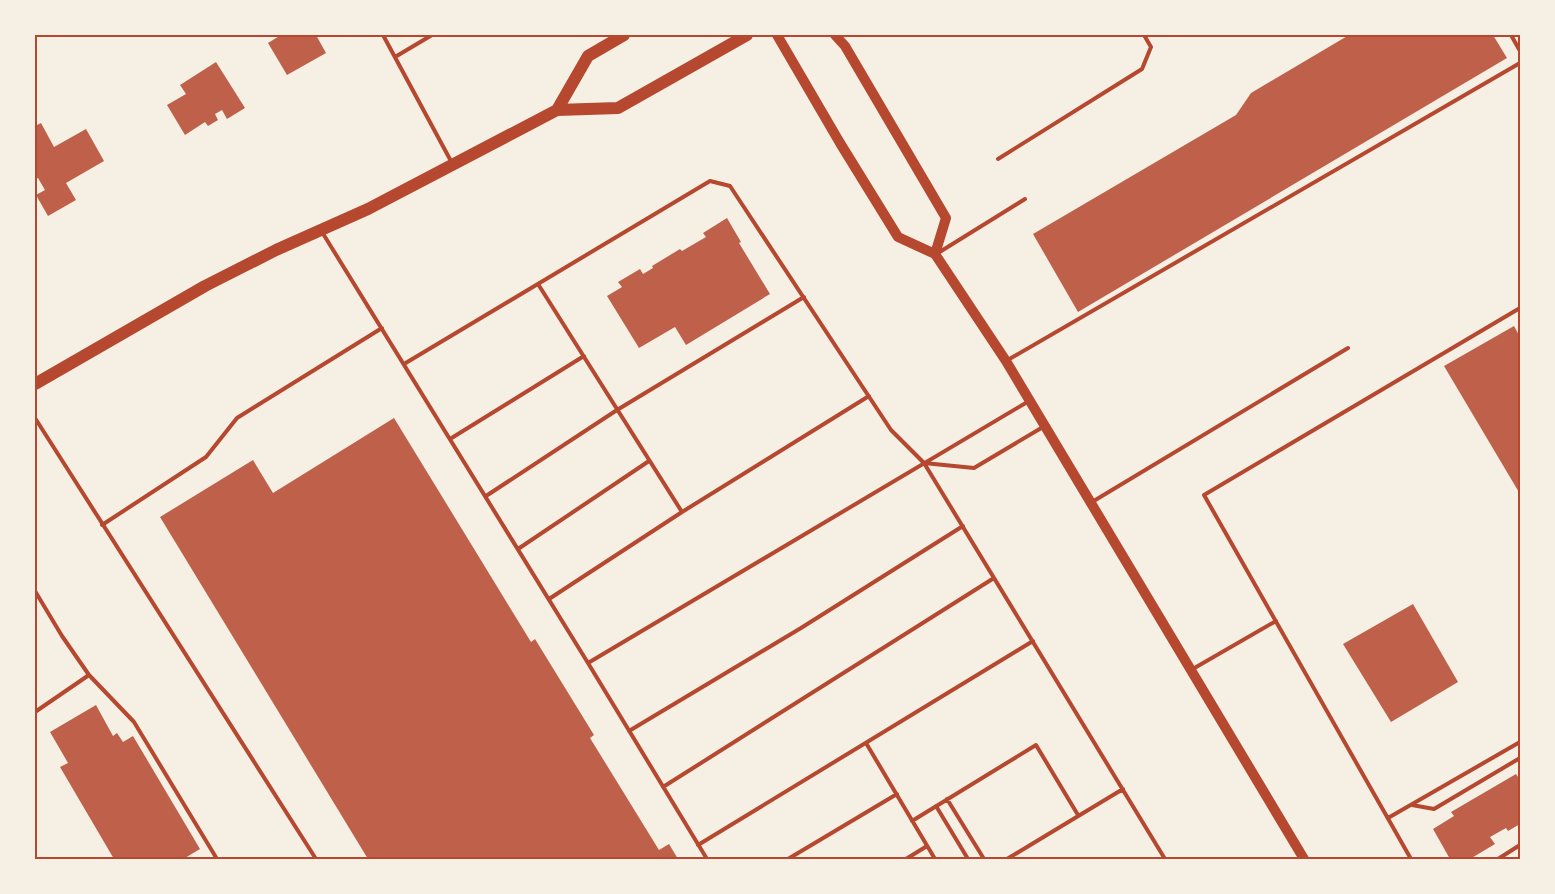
<svg xmlns="http://www.w3.org/2000/svg" width="1555" height="894" font-family="Helvetica,sans-serif">
<style>
.building{fill:#bf614a}
.lines{fill:none;stroke-linecap:round;stroke-linejoin:round}
.service{stroke:#b5482f;stroke-width:4}
.secondary{stroke:#b5482f;stroke-width:10}
.primary{stroke:#b5482f;stroke-width:12}
.neatline{fill:none;stroke:#b5482f;stroke-width:2}
</style>
<rect width="100%" height="100%" fill="#f6efe4"/>
<!-- building -->
<path class="building" d="M 281,35 L 316,35 L 326,53 L 287,75 L 268,43 Z
M 1349,35 L 1493,35 L 1507,58 L 1078,312 L 1033,234 L 1236,115 L 1251,93 Z
M 216,62 L 245,108 L 227,119 L 222,110 L 215,114 L 218,120 L 208,126 L 205,122 L 185,135 L 167,105 L 186,94 L 180,85 Z
M 41,123 L 54,147 L 86,129 L 104,161 L 66,183 L 76,200 L 48,216 L 36,195 L 45,190 L 38,178 L 35,179 L 35,126 Z
M 727,218 L 741,242 L 739,243 L 770,294 L 686,345 L 675,327 L 639,348 L 607,296 L 622,287 L 618,282 L 640,269 L 643,274 L 653,268 L 652,266 L 680,249 L 682,251 L 706,237 L 703,233 Z
M 1514,326 L 1520,337 L 1520,494 L 1444,366 Z
M 394,418 L 531,642 L 535,639 L 594,735 L 590,738 L 659,850 L 669,844 L 678,859 L 368,859 L 160,517 L 253,460 L 273,493 Z
M 1413,604 L 1458,682 L 1391,722 L 1343,644 Z
M 96,705 L 113,736 L 117,733 L 123,742 L 133,736 L 200,849 L 185,858 L 186,859 L 114,859 L 60,767 L 68,763 L 50,732 Z
M 1516,774 L 1520,780 L 1520,824 L 1508,831 L 1506,828 L 1490,837 L 1495,844 L 1470,859 L 1450,859 L 1433,829 L 1454,816 L 1451,812 Z"/>
<g class="lines">
<!-- service -->
<path class="service" d="M 383,35 L 452,163
M 1511,35 L 1520,51
M 395,57 L 432,35
M 998,159 L 1142,69 L 1151,47 L 1144,35
M 322,232 L 588,663 L 707,859
M 938,253 L 1025,199
M 538,284 L 682,512 L 869,396
M 1006,361 L 1520,63
M 404,364 L 710,181 L 730,186 L 891,430 L 924,463 L 1165,859
M 35,418 L 316,859
M 450,439 L 584,356
M 924,463 L 974,468 L 1043,427
M 486,496 L 617,410 L 804,297
M 1092,502 L 1348,348
M 102,525 L 206,457 L 237,418 L 382,328
M 518,549 L 649,461
M 35,591 L 62,636 L 89,675 L 35,712
M 549,599 L 682,512
M 588,663 L 1029,401
M 1191,670 L 1276,621
M 89,675 L 134,722 L 217,859
M 629,731 L 801,628 L 963,526
M 866,743 L 935,859
M 663,787 L 994,578
M 947,799 L 984,859
M 1412,805 L 1434,809 L 1520,758
M 936,806 L 968,859
M 1388,818 L 1520,742
M 912,821 L 1036,745 L 1078,815
M 698,845 L 1033,641
M 788,859 L 897,794
M 906,859 L 927,846
M 1007,859 L 1123,789
M 1411,859 L 1204,495 L 1520,308
M 1498,859 L 1520,845
M 1518,859 L 1520,858"/>
<!-- secondary -->
<path class="secondary" d="M 777,35 L 840,143 L 898,237 L 935,254 L 1006,361 L 1304,859
M 835,35 L 845,46 L 946,218 L 935,254"/>
<!-- primary -->
<path class="primary" d="M 557,110 L 588,56 L 624,35
M 35,384 L 205,286 L 276,250 L 368,209 L 557,110 L 618,108 L 747,35"/>
</g>
<!-- border -->
<rect width="1555" height="894" fill="none" stroke="#f6efe4" stroke-width="72"/>
<rect x="36" y="36" width="1483" height="822" class="neatline"/>
</svg>
